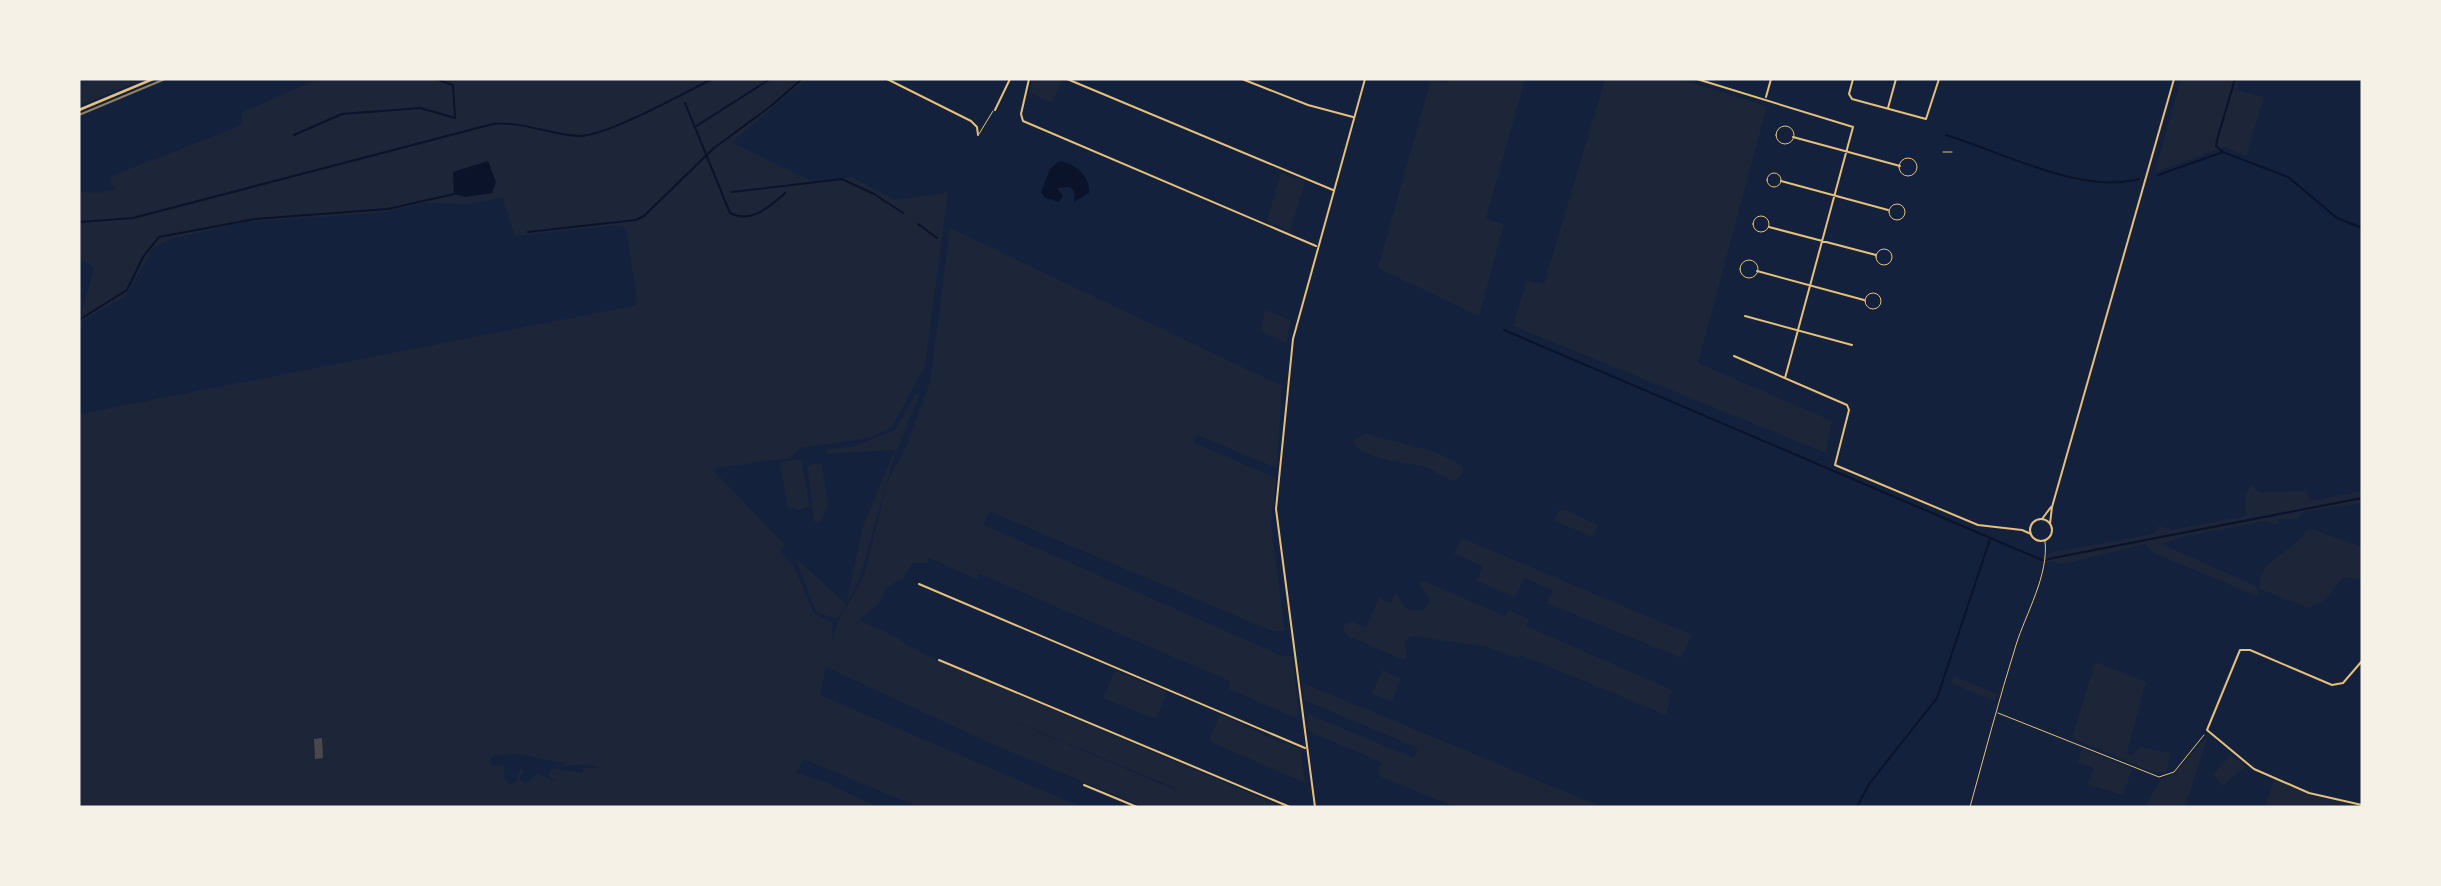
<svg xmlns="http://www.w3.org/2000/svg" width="2441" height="886" font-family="'Source Sans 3',sans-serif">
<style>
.green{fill:#1d2539;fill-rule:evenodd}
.water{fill:#0b132b}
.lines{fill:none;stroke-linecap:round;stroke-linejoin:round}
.stream{stroke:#0b132b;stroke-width:2}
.building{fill:#48494c}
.path{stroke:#e5c07b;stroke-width:1}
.service{stroke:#e5c07b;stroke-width:1}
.minor{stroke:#e5c07b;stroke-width:2}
.secondary{stroke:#e5c07b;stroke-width:2.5}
.tram{stroke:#918062;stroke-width:2}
</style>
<rect width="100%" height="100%" fill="#14213d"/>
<!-- green -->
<path class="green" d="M 79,79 L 144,79 L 79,106 Z
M 318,79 L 807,79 L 734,140 L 735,144 L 811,181 L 852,177 L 895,200 L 948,192 L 925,366 L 892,427 L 869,438 L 800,448 L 791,458 L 716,468 L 715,472 L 784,544 L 780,552 L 793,565 L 814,613 L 833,623 L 832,643 L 838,621 L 864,576 L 888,480 L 906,447 L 930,382 L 950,228 L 1282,386 L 1277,468 L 1197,435 L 1194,443 L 1276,478 L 1271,525 L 1285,631 L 1272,631 L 989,511 L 984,525 L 1282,656 L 1292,656 L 1299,719 L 1229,689 L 1230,681 L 980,574 L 977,579 L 929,558 L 927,563 L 913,563 L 903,578 L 886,588 L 879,604 L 859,620 L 892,635 L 925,655 L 1282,807 L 1144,807 L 990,743 L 826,667 L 820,695 L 1081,807 L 919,807 L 803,759 L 797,773 L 827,783 L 878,807 L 79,807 L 79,414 L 638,305 L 626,229 L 621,225 L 515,236 L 502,198 L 468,204 L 426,203 L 381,213 L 247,222 L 170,239 L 153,249 L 126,296 L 79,323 L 94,267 L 82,260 L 79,251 L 79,191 L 97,193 L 115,190 L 110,178 L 119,173 L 242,125 L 241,113 ZM 927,685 L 1175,788 L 1174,789 ZM 519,754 L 567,764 L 552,765 C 568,768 586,761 599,768 L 583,768 L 583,773 L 551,768 L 549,776 L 556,782 L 537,773 L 525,784 L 520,778 L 523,770 L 520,770 L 516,782 L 508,785 L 504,777 L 505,765 L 491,766 L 490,759 L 495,755 Z
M 1033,79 L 1062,80 L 1052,103 L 1030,93 Z
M 1431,79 L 1447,84 L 1448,79 L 1525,79 L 1486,219 L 1504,224 L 1479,316 L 1378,268 Z
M 1605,79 L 1679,79 L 1767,106 L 1698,363 L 1832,421 L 1826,453 L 1513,326 L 1527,280 L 1544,284 Z
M 2181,79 L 2239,79 L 2236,90 L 2264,97 L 2246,156 L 2225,147 L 2155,172 Z
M 1281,173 L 1305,182 L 1290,231 L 1267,221 Z
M 1265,310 L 1291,320 L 1286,343 L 1261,331 Z
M 916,393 L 919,396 L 894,457 L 859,581 L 846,604 L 863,526 L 895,450 L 825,454 L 828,449 L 852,447 L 895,430 Z
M 1367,433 C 1399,445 1434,446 1463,467 L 1463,472 L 1455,481 C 1445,479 1439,473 1430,469 C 1408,460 1366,463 1352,441 Z
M 801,459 L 810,506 L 797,511 L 796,508 L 788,509 L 780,462 Z
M 815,463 L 822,464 L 828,506 L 819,524 L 814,521 L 807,466 Z
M 2251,485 L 2259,492 L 2306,491 L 2311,501 L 2362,491 L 2362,503 L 2303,512 L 2298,519 L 2278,519 L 2278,525 L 2266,521 L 2185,536 L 2161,544 L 2256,586 L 2259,597 L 2152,552 L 2146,544 L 2063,564 L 2048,561 L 2046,557 L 2050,553 L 2153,534 L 2159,526 L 2172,530 L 2245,516 L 2246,493 Z
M 1563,509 L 1598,525 L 1593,536 L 1555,522 L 1558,511 Z
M 2309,528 L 2362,547 L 2362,579 L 2343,578 L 2326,599 L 2309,608 L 2260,589 C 2257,565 2279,557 2293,545 C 2299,540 2304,533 2309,528 Z
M 1462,538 L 1692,635 L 1681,658 L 1547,603 L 1553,590 L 1524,578 L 1515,597 L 1477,581 L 1483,566 L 1454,554 Z
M 795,557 L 847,605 L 838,619 L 816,612 Z
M 1424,581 L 1505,616 L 1509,610 L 1529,619 L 1526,626 L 1672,690 L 1666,715 L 1521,655 L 1519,658 L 1487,647 L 1412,636 L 1404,641 L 1407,655 L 1404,660 L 1346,635 L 1343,628 L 1346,623 L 1352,622 L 1366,628 L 1379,598 L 1391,603 L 1396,592 L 1406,609 L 1422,610 L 1427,606 L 1429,599 L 1419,582 Z
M 2095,662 L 2146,682 L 2127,753 L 2132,756 L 2140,747 L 2170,753 L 2167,773 L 2153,772 L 2072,738 Z
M 1382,670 L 1401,679 L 1392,701 L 1372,694 Z
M 1115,671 L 1167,692 L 1156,719 L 1103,698 Z
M 1954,676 L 1997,694 L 1995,701 L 1951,683 Z
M 1303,683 L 1602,807 L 1455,807 L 1377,775 L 1381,762 L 1308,731 L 1307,714 L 1414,758 L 1418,748 L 1304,700 Z
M 1220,714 L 1274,740 L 1301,749 L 1305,783 L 1209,741 Z
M 2208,736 L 2185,807 L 2145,807 L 2161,779 L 2174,774 Z
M 2082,748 L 2132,769 L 2123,795 L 2088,785 L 2094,768 L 2078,763 Z
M 2231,755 L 2246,766 L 2223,786 L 2213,774 Z
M 2275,778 L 2309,795 L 2362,807 L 2265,807 Z"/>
<!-- water -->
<path class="water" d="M 488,161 L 496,182 L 492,193 L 465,197 L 454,194 L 453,172 Z
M 1059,161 C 1075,163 1091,177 1089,193 L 1074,202 L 1074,191 L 1069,187 L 1057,188 L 1063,196 L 1059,202 L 1044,197 L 1041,192 L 1050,169 Z"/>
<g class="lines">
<!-- stream -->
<path class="stream" d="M 685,103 L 730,213 C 751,224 769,207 785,193
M 695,127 L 770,79
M 294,135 L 342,114 L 420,108 L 455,118 L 453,85 L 435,79
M 1946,135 C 2002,152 2082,195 2139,179
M 2223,152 L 2216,146 L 2217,140 L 2235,79
M 2158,175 L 2223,152 L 2288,177 L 2337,218 L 2362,228
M 732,192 L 842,179 L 874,194 L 903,213
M 79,222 L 133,218 L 493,124 C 523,121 550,135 579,136 C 605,137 684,93 712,79
M 918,224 L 937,238
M 528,232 L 636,220 L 644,216 L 714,148 L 771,106 L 802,79
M 79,320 L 127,290 L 143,257 L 159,237 L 255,219 L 388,209 L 454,194
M 1504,330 L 2042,560
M 2048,559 L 2362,498
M 1857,807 L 1869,784 L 1937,698 L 1990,539"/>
</g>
<!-- building -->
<path class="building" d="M 322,738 L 323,758 L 315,759 L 314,739 Z"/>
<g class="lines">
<!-- path -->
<path class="path" d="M 1943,152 L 1952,152
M 1998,713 L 2159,777 L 2174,772 L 2204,735
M 1970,807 C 1985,753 1999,699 2016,645 C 2026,613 2049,575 2045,541"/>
<!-- service -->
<path class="service" d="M1776 135a9 9 0 1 1 18 0a9 9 0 1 1-18 0Z
M 979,134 L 993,111
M1899 167a9 9 0 1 1 18 0a9 9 0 1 1-18 0Z
M1767 180a7 7 0 1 1 14 0a7 7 0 1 1-14 0Z
M1889 212a8 8 0 1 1 16 0a8 8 0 1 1-16 0Z
M1753 224a8 8 0 1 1 16 0a8 8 0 1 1-16 0Z
M1876 257a8 8 0 1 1 16 0a8 8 0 1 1-16 0Z
M1740 269a9 9 0 1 1 18 0a9 9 0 1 1-18 0Z
M1865 301a8 8 0 1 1 16 0a8 8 0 1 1-16 0Z"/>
<!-- minor -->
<path class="minor" d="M 887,79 L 971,121 L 977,127 L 978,135
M 1029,79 L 1021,114 L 1023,121 L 1316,246
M 1067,79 L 1333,190
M 1242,79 L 1308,105 L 1353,117
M 1697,79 L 1853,127 L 1785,378
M 1853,79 L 1849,94 L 1852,99 L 1926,119 L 1939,79
M 1766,97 L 1771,79
M 1888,108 L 1896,79
M 995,110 L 1010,79
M 1793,137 L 1900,166
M 1781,181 L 1888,210
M 1769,227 L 1876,255
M 1757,271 L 1864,300
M 1745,316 L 1852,345
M 1734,356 L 1847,405 L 1849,410 L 1835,465 L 1978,525 L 2022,530 L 2031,534
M 2042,519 L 2051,507
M2030 530a11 11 0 1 1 22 0a11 11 0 1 1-22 0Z
M 2050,524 L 2052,507 L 2174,79
M 919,584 L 1305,748
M 939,660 L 1290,807
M 2362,661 L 2343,683 L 2332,685 L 2250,650 L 2240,650 L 2207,730 L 2254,769 L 2309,793 L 2362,805
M 1084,785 L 1137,807
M 1315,807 L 1276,509 L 1293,339 L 1365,79"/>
<!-- secondary -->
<path class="secondary" d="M 79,110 L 153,79"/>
<!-- tram -->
<path class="tram" d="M 79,115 L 165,79"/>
</g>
<!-- border -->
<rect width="2441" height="886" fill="none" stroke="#f6f1e7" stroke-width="161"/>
</svg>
